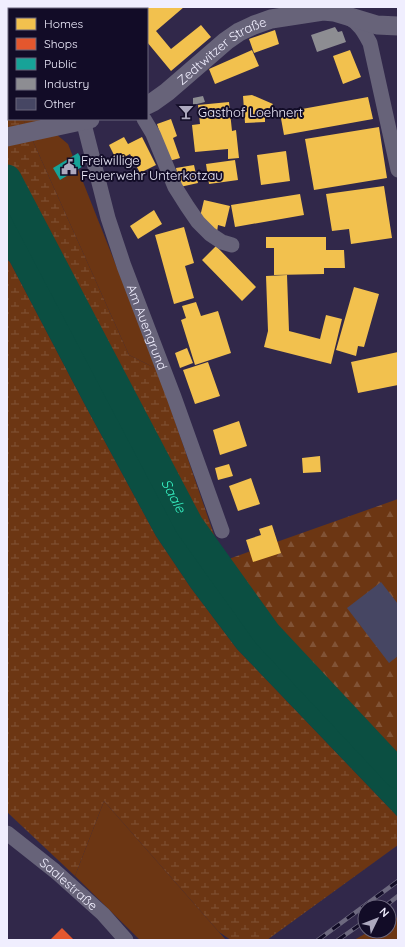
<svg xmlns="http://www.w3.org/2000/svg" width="405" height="947" font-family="Quicksand,sans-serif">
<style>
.grass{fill:#6c3613}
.forest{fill:url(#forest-firs)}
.wetland{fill:url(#wetland-marsh)}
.water{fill:#0b4f42}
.homes{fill:#f2c14e}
.shops{fill:#e4572e}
.public{fill:#17a398}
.industry{fill:#8d8d92}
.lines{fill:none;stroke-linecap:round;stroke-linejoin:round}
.river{stroke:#0b4f42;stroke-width:29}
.building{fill:#464663}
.minor{stroke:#676379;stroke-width:15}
.tertiary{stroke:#676379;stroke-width:19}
.rail-casing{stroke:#6d697f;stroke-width:4.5}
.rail{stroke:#120c27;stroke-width:3;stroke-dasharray:9;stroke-linecap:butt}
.labels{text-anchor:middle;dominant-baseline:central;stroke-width:4;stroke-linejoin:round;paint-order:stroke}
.street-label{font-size:13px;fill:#f0eefe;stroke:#120c27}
.poi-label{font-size:13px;fill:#f0eefe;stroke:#120c27;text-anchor:start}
.water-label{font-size:14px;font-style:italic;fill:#35ebbd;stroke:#120c27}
</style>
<defs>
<pattern id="forest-firs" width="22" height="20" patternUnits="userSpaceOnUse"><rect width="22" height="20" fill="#6c3613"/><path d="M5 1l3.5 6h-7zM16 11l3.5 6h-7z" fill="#815336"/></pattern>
<pattern id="wetland-marsh" width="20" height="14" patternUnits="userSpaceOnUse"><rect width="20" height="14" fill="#6c3613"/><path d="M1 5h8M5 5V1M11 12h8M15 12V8" fill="none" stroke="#815336"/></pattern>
</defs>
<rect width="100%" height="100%" fill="#31284a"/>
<!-- grass -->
<path class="grass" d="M 23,119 L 38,119 L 68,144 L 157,369 L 129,355 Z
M 104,801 L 226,940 L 140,940 L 75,876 Z
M 398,917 L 398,940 L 354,940 L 370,931 L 389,931 L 389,921 Z"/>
<!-- forest -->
<path class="forest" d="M 398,499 L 398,770 L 322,694 L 223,561 Z"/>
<!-- wetland -->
<path class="wetland" d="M 7,89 L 9,92 L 9,119 L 23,119 L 129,355 L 157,369 L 223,561 L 322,694 L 262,630 L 210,564 L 175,508 L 7,181 Z
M 7,259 L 10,262 L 84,403 L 156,536 L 191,588 L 237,649 L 398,817 L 398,845 L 267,940 L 231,940 L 219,932 L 104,801 L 75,876 L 7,812 Z"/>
<!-- water -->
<path class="water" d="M 7,181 L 175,508 L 210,564 L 262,630 L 322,694 L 398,770 L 398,817 L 237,649 L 191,588 L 156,536 L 84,403 L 10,262 L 7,259 Z"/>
<!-- homes -->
<path class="homes" d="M 41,7 L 72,7 L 72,9 L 42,9 Z
M 128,7 L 184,7 L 156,31 L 171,49 L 201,25 L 211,37 L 171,71 L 147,42 L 147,9 L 126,9 Z
M 275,30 L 279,44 L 254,53 L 249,39 Z
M 252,50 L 259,66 L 215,84 L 209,69 Z
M 350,50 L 361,77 L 343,84 L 333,56 Z
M 252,95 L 273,104 L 265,114 L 265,122 L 245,123 L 243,96 Z
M 368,97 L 373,119 L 284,135 L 280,113 Z
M 229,102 L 232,131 L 236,130 L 239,158 L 228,159 L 228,149 L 195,152 L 192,125 L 200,124 L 198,105 Z
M 171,119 L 177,136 L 173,138 L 180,158 L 169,161 L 157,124 Z
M 379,127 L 387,178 L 314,190 L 305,139 Z
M 124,137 L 128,144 L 142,137 L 156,165 L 140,173 L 130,154 L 117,161 L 109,145 Z
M 286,151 L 290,181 L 261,185 L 257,155 Z
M 235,160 L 238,180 L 209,184 L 206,164 Z
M 194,165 L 198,183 L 180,187 L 176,168 Z
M 384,186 L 392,238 L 351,244 L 349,229 L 332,231 L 326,194 Z
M 300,194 L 304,215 L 235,227 L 231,205 Z
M 204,200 L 230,206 L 225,227 L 218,225 L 217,232 L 199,221 Z
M 154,210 L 162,224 L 138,239 L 130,226 Z
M 184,227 L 194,263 L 185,266 L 194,298 L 174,304 L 155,235 Z
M 266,237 L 326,237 L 326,250 L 344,250 L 345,268 L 324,268 L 324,274 L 274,275 L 274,248 L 266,248 Z
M 216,246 L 256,287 L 242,301 L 202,260 Z
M 287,275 L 289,331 L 320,339 L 326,315 L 342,319 L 331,364 L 264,347 L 268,331 L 266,276 Z
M 354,287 L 379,294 L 364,347 L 358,346 L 356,356 L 336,350 Z
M 196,302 L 201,316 L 218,311 L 231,353 L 195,365 L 181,320 L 186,318 L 182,306 Z
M 187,348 L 193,363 L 180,368 L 175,353 Z
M 398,352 L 398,385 L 358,393 L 351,362 Z
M 208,362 L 220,396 L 195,404 L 183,370 Z
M 239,421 L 247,446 L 220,455 L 213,430 Z
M 320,456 L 321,472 L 303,473 L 302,458 Z
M 229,464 L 233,476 L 218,480 L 215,468 Z
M 251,478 L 260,504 L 238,511 L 229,486 Z
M 272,525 L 281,553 L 253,562 L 246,540 L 261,535 L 259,529 Z"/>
<!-- shops -->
<path class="shops" d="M 62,928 L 74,940 L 50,940 Z"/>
<!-- public -->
<path class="public" d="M 78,153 L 85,165 L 60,180 L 53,168 Z"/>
<!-- industry -->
<path class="industry" d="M 335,27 L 338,32 L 342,31 L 346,42 L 317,52 L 311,35 Z
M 203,96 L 205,102 L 193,105 L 193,98 Z"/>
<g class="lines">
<!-- river -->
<path class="river" id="s1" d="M 7,179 L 189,525 L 267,634 L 398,774"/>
</g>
<!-- building -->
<path class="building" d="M 381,582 L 398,604 L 398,656 L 389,663 L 347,608 Z"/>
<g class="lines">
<!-- minor -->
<g class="minor">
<path d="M 349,18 C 360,24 364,32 370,43 L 398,170"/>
<path d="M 144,119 L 153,134 L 175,187 L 187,206 L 198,222 L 210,234 L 222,242 L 232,245"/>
<path id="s2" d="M 83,120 L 108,218 L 124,266 L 174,397 L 222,531"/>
<path id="s3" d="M 7,833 L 55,871 L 103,914 L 126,940"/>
</g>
<!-- tertiary -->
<g class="tertiary">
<path id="s4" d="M 147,105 L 153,102 L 167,92 L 226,41 L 239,32 L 254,25 L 271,19 L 323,11 L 334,12 L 377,25 L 398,26"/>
<path d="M 7,137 L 90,119"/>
</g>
<defs>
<path id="rail" d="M 384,907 L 398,896
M 318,940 L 398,881
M 338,940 L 365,921"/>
</defs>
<!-- rail casing -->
<use href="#rail" class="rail-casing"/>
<!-- rail -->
<use href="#rail" class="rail"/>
</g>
<!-- icons -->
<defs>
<symbol id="bar-bare" viewBox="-9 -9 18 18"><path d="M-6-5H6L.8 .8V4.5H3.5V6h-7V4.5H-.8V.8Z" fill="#ada9bf" stroke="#120c27" stroke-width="2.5" paint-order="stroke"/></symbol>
<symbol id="civic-bare" viewBox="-9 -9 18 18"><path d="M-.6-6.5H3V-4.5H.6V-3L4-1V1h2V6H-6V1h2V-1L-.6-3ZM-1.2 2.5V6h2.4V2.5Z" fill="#ada9bf" stroke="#120c27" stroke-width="2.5" paint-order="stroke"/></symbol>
</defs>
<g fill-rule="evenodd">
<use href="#bar-bare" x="175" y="101" width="22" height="22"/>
<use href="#civic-bare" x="58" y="156" width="22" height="22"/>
</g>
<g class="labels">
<!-- street labels -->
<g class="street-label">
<text stroke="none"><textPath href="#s4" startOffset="93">Zedtwitzer Straße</textPath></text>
<text stroke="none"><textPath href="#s2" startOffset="217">Am Auengrund</textPath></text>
<text stroke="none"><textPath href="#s3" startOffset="80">Saalestraße</textPath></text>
</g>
<!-- poi labels -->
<g class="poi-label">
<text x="198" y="112">Gasthof Loehnert</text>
<text x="81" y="160">Freiwillige<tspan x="81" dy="15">Feuerwehr Unterkotzau</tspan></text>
</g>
<!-- water labels -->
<g class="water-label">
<text stroke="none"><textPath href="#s1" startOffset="358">Saale</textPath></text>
</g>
</g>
<!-- border -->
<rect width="405" height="947" fill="none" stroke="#f0eefe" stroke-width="16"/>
<!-- legend -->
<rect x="8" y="8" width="140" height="112" fill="#120c27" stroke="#6b667d"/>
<rect x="16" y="18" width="20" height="12" fill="#f2c14e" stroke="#6b667d"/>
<text x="44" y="28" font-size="12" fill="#f0eefe">Homes</text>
<rect x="16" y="38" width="20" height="12" fill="#e4572e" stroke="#6b667d"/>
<text x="44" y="48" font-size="12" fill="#f0eefe">Shops</text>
<rect x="16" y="58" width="20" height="12" fill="#17a398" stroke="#6b667d"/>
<text x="44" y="68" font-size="12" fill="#f0eefe">Public</text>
<rect x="16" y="78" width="20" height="12" fill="#8d8d92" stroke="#6b667d"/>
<text x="44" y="88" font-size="12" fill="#f0eefe">Industry</text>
<rect x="16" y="98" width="20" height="12" fill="#464663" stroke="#6b667d"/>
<text x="44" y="108" font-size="12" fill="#f0eefe">Other</text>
<!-- north arrow -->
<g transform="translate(377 919) rotate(47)"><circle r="19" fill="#120c27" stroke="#6b667d"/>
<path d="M0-3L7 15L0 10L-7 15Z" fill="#ada9bf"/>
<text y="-6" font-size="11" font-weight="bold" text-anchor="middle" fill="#f0eefe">N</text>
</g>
</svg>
